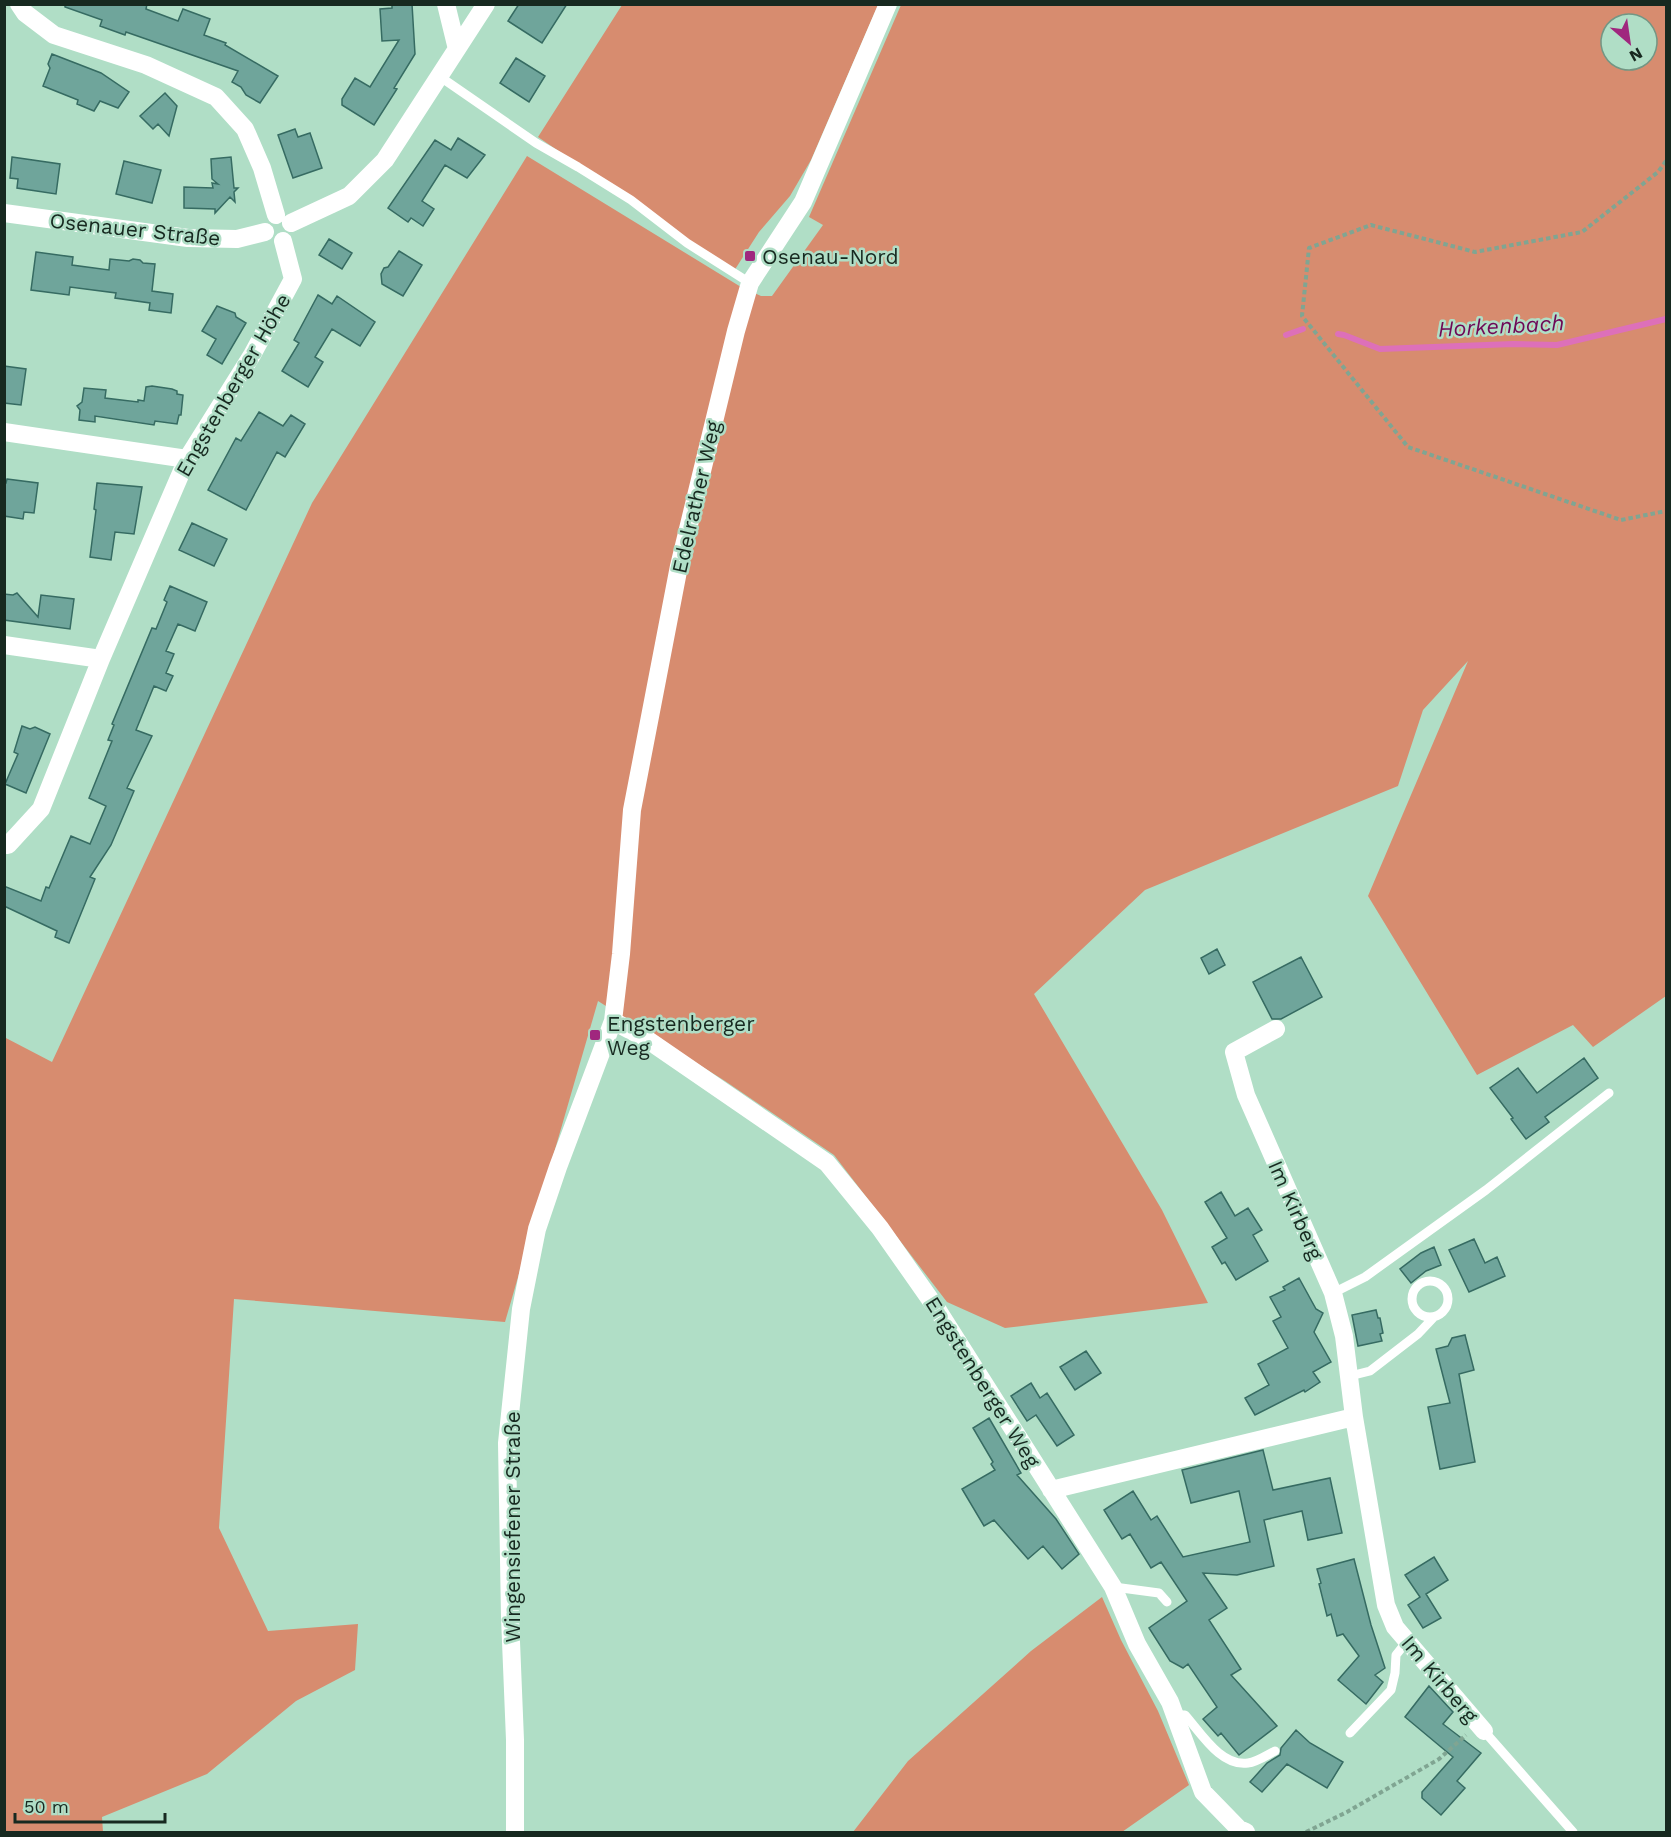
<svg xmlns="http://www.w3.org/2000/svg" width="1671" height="1837" font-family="'Work Sans',sans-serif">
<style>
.green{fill:#d78c6f;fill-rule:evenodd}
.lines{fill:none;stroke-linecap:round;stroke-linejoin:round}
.stream{stroke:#dd70b9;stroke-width:6}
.building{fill:#6fa59b;stroke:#366b62;stroke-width:1.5}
.path{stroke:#80a592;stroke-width:4;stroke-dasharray:4.5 3;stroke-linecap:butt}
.service{stroke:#fff;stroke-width:9}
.minor{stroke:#fff;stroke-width:18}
.poi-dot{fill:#a0277e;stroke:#b0dec6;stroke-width:2}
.labels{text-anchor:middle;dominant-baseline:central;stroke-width:5;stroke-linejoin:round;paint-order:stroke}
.street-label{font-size:21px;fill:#172920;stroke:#b0dec6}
.poi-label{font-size:21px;fill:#172920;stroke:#b0dec6;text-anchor:start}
.water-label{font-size:22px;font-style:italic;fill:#6f0856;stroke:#b0dec6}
</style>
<rect width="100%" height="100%" fill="#b0dec6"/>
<!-- green -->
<path class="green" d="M 622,5 L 878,5 L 811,160 L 790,196 L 759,232 L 734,271 L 538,137 Z
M 901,5 L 1666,5 L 1666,996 L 1593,1047 L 1573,1025 L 1477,1075 L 1368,896 L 1468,661 L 1423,710 L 1398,786 L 1145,890 L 1034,994 L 1162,1210 L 1208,1303 L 1005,1328 L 947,1302 L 834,1155 L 725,1081 L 598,1001 L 505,1322 L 234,1299 L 219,1528 L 268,1631 L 358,1624 L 355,1670 L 296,1701 L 207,1774 L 102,1817 L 103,1832 L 5,1832 L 4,1037 L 52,1062 L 312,503 L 527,156 L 741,287 L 761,296 L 772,296 L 823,225 L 809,217 ZM 1611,24 L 1647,24 L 1647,60 L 1611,60 Z
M 1102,1597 L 1121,1640 L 1158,1711 L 1189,1785 L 1122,1832 L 853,1832 L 908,1761 L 1031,1651 Z"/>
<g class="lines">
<!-- stream -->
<path class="stream" d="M 1338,334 L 1344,335 L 1380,349 L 1513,344 L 1557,345 L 1666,319
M 1286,335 L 1303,329"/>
</g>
<!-- building -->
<path class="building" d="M 65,4 L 147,4 L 146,9 L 178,21 L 183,9 L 210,19 L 204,35 L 226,43 L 225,45 L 278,76 L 260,103 L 246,95 L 241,87 L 232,82 L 238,71 L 126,32 L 125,35 L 100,26 L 102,20 L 65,7 Z
M 392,4 L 412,4 L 415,54 L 394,88 L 397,89 L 374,125 L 342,105 L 342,99 L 355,78 L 370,87 L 399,40 L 382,41 L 380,9 L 392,8 Z
M 519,4 L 567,4 L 542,43 L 508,21 Z
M 52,54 L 101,73 L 129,92 L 118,108 L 100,101 L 94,111 L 77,104 L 78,100 L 43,86 L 50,68 L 48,64 Z
M 516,58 L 545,76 L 529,102 L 500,83 Z
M 165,93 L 177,106 L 169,136 L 158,124 L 153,129 L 140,116 Z
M 295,129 L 298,137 L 310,133 L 322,168 L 293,178 L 278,135 Z
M 458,138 L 485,155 L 467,178 L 445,165 L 422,201 L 434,209 L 423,226 L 411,218 L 408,222 L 388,208 L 435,140 L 451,150 Z
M 12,157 L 60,164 L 56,194 L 17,188 L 18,179 L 10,178 Z
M 231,157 L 234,188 L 238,188 L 234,192 L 235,202 L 230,197 L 215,213 L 215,209 L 184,208 L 184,187 L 213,188 L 212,183 L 218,184 L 212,179 L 211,159 Z
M 124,161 L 161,170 L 152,203 L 116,194 Z
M 329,239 L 352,253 L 342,269 L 319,255 Z
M 399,251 L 422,265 L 403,296 L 382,284 L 381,274 L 384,268 L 388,267 Z
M 36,252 L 73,257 L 72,265 L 109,270 L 110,259 L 129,261 L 133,259 L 140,260 L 143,263 L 155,264 L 152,291 L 173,294 L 171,313 L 149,310 L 150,303 L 115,298 L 116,293 L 70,287 L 69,295 L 31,290 Z
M 318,295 L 332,304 L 337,296 L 375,322 L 360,346 L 332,329 L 315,357 L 323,362 L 308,387 L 282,371 L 299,343 L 294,340 Z
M 217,306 L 235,313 L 236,317 L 246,323 L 222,364 L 207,355 L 216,339 L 202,331 Z
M 4,366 L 26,369 L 21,405 L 4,403 Z
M 152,386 L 172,389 L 177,391 L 177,394 L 183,395 L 181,415 L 179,415 L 177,424 L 155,421 L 154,425 L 95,416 L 95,422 L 79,420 L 80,410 L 77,406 L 82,402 L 84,388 L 106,390 L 105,398 L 138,402 L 138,400 L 144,401 L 146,387 Z
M 259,412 L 283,426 L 291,415 L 305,424 L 285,457 L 277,452 L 246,510 L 208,490 L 236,438 L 241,441 Z
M 7,479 L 38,483 L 34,513 L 24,512 L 23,519 L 4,516 L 4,482 L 6,483 Z
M 97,483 L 142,487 L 134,534 L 115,532 L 111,560 L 90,557 L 96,510 L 94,509 Z
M 192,523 L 227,539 L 214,566 L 179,550 Z
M 170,586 L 207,602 L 195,631 L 178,624 L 166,651 L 174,654 L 166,673 L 173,676 L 166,691 L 154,686 L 136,730 L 152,736 L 127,788 L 134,791 L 111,845 L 90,877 L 95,879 L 69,943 L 55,937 L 57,931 L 4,906 L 4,886 L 41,901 L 46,887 L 49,888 L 71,836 L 90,844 L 106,806 L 89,798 L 112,741 L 108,740 L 114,725 L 112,724 L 152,628 L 156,629 L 167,602 L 164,600 Z
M 17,593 L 38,617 L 41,595 L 74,599 L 70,629 L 4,620 L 4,594 L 13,595 Z
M 22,726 L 30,729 L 35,727 L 50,734 L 26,793 L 5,784 L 18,754 L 14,752 Z
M 1217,949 L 1225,965 L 1209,974 L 1201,958 Z
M 1301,957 L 1322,997 L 1281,1019 L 1272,1019 L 1253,982 Z
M 1584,1058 L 1598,1078 L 1545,1117 L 1549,1122 L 1526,1139 L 1511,1119 L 1513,1118 L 1490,1088 L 1518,1068 L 1537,1093 Z
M 1221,1192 L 1235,1216 L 1248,1208 L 1262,1230 L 1253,1235 L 1268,1261 L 1236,1280 L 1225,1262 L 1222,1264 L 1212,1247 L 1227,1238 L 1205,1202 Z
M 1474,1239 L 1485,1263 L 1497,1257 L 1505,1276 L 1469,1292 L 1449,1250 Z
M 1434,1247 L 1441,1265 L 1426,1271 L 1411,1283 L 1400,1269 L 1421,1253 Z
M 1299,1278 L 1316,1309 L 1323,1313 L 1314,1332 L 1331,1362 L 1313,1372 L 1320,1382 L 1305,1392 L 1304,1390 L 1255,1415 L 1245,1398 L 1269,1385 L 1258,1364 L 1288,1348 L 1273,1321 L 1281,1317 L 1270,1297 L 1285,1290 L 1283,1287 Z
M 1376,1310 L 1378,1318 L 1380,1318 L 1383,1333 L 1380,1334 L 1382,1341 L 1358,1346 L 1352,1315 Z
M 1465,1335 L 1474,1370 L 1459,1374 L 1475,1462 L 1440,1469 L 1428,1407 L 1450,1403 L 1436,1349 L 1448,1346 L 1452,1338 Z
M 1086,1351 L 1101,1373 L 1075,1390 L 1060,1367 Z
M 1031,1383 L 1040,1398 L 1047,1393 L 1074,1435 L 1057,1446 L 1036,1415 L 1027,1421 L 1011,1396 Z
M 989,1418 L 1021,1473 L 1017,1475 L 1056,1519 L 1079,1554 L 1062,1569 L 1043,1546 L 1028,1559 L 994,1520 L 984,1526 L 962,1489 L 995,1470 L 991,1464 L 993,1462 L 973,1428 Z
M 1263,1450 L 1273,1490 L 1330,1478 L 1342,1533 L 1308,1540 L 1302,1511 L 1264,1520 L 1274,1566 L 1237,1575 L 1203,1573 L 1227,1608 L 1209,1620 L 1241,1669 L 1231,1675 L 1277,1726 L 1239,1755 L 1221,1733 L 1218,1736 L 1203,1719 L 1217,1707 L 1188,1664 L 1183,1668 L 1170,1661 L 1149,1628 L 1187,1601 L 1161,1562 L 1151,1568 L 1130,1534 L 1122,1539 L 1104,1510 L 1133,1491 L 1151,1520 L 1157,1516 L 1183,1557 L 1250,1542 L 1239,1491 L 1191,1503 L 1182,1470 Z
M 1434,1557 L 1448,1580 L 1426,1594 L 1441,1618 L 1423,1628 L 1408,1605 L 1420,1597 L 1405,1575 Z
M 1354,1559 L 1371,1625 L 1385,1668 L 1375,1675 L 1383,1682 L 1366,1704 L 1338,1680 L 1359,1656 L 1343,1634 L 1337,1636 L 1331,1614 L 1327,1616 L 1319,1584 L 1321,1583 L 1317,1569 Z
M 1429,1686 L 1453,1712 L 1443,1724 L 1481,1753 L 1457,1781 L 1465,1788 L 1441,1815 L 1422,1798 L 1422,1792 L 1453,1757 L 1405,1717 Z
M 1296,1730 L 1310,1743 L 1343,1762 L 1327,1788 L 1287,1764 L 1262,1792 L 1250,1782 L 1267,1763 L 1280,1755 L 1281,1748 Z"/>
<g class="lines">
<!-- path -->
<path class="path" d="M 1666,161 L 1658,172 L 1582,232 L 1475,252 L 1371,225 L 1309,248 L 1302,316 L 1408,447 L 1621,520 L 1666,511
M 1306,1832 L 1347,1812 L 1439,1759 L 1466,1735"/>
<!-- service -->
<path class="service" d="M 439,76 L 536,143 L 578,167 L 631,200 L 687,243 L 750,283
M1412 1299a18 18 0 1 1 36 0a18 18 0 1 1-36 0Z
M 1333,1293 L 1365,1277 L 1486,1190 L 1609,1093
M 1350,1376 L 1370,1371 L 1418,1334 L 1434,1317
M 1114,1587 L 1159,1593 L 1167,1602
M 1174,1715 L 1185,1715 C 1201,1733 1221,1767 1248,1763 C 1257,1762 1267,1755 1275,1751
M 1484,1731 L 1573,1832
M 1350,1733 L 1391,1690 L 1395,1673 L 1396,1655 L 1408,1640"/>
<!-- minor -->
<path class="minor" d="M 19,4 L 25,13 L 54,35 L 146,65 L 216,97 L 245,129 L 262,168 L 276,215
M 446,4 L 457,49
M 4,213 L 188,238 L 237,239 L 265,232
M 291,223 L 349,196 L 385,160 L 486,4
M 4,432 L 187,459
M 4,645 L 101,659
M 4,845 L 8,845 L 41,809 L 101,659 L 187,459 L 252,355 L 293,279 L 283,241
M 613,1021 L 645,1038 L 827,1163 L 880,1228 L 939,1312 L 1113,1587 L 1137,1644 L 1170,1702 L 1203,1792 L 1239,1829 L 1246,1832
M 1276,1029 L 1234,1052 L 1246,1095 L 1333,1293 L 1344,1336 L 1354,1417
M 1051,1490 L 1354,1417 L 1386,1605 L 1395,1627 L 1484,1731
M 515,1832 L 515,1740 L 510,1617 L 507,1443 L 521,1309 L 537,1229 L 558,1167 L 613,1021 L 621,954 L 632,810 L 679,566 L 736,331 L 750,283 L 803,202 L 888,4"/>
</g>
<!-- markers -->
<g class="poi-dot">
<rect x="744" y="250" width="12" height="12" rx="3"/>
<rect x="589" y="1029" width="12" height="12" rx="3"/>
</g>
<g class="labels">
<!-- street labels -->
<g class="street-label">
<text transform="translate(135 229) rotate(6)">Osenauer Straße</text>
<text transform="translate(233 385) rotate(-60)">Engstenberger Höhe</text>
<text transform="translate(696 497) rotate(-77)">Edelrather Weg</text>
<text transform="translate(1296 1210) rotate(66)">Im Kirberg</text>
<text transform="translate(983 1382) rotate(58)">Engstenberger Weg</text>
<text transform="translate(512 1527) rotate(-90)">Wingensiefener Straße</text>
<text transform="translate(1440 1679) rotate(50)">Im Kirberg</text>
</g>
<!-- poi labels -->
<g class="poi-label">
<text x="762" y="256">Osenau-Nord</text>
<text x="607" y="1023">Engstenberger<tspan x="607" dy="24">Weg</tspan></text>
</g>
<!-- water labels -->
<g class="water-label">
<text transform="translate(1501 326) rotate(-3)">Horkenbach</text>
</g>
</g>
<!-- border -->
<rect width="1671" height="1837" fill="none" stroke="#172920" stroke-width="12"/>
<!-- north arrow -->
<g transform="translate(1629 42) rotate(151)"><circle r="28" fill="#b0dec6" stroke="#739684" stroke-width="1.5"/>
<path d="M0-4.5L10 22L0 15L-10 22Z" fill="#a0277e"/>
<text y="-9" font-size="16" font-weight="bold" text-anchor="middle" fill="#172920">N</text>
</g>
<!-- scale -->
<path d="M15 1813v9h150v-9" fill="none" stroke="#172920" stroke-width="3"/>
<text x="24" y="1813" font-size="18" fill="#172920" stroke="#b0dec6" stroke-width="4.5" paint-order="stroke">50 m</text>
</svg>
